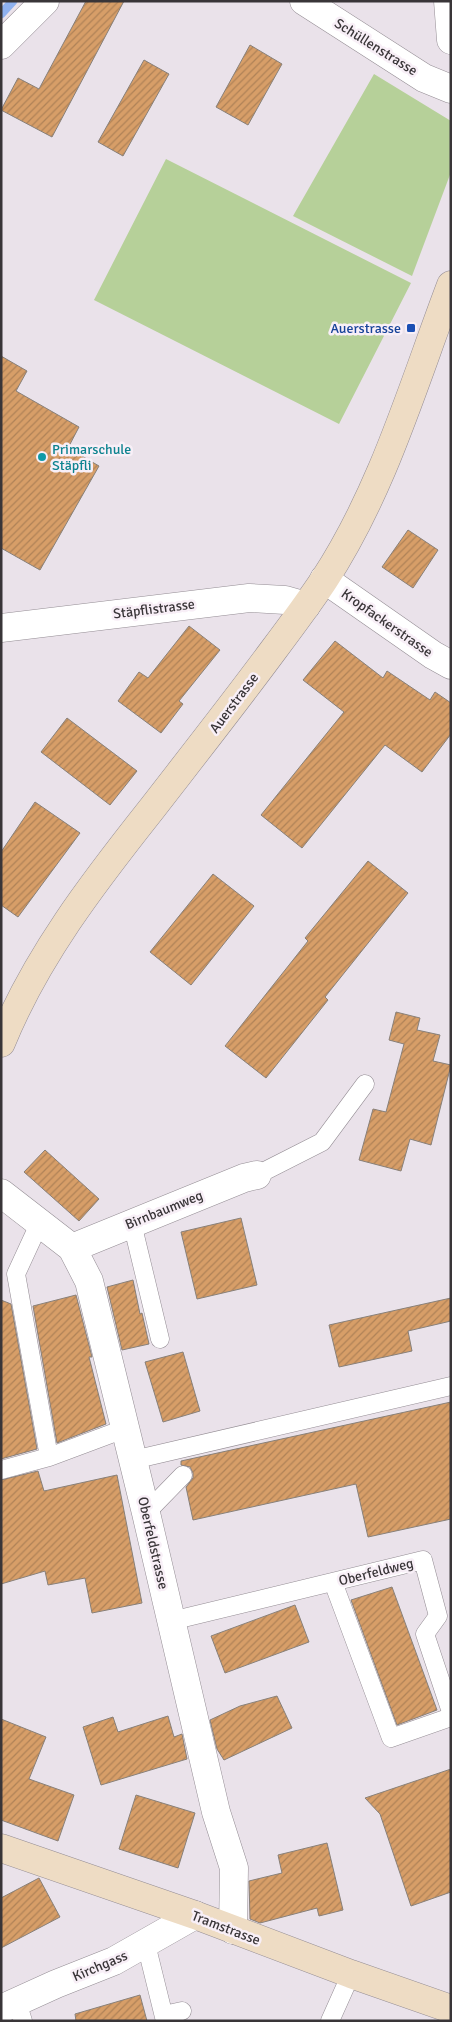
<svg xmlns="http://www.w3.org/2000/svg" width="452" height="2022" font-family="Signika,sans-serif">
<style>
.park{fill:#b6d099}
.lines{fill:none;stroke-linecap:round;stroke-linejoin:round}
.stream{stroke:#8fb1ef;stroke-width:9}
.building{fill:url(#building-hatch);stroke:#888079}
.lane-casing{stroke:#948d94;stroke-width:19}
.street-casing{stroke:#948d94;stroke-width:29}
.secondary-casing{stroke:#948d94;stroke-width:29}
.lane{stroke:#fff;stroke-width:18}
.street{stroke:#fff;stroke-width:28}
.secondary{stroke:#eedcc4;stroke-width:28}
.transit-dot{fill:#1a4fb4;stroke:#f8eff7;stroke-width:2}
.culture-dot{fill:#0f9aa8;stroke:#f8eff7;stroke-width:2}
.labels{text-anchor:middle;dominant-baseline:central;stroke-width:5;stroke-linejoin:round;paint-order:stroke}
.street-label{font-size:14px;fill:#393538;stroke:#f8eff7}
.transit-label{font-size:14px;fill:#164399;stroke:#f8eff7;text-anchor:end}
.culture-label{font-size:14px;fill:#0d838f;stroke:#f8eff7;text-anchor:start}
</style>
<defs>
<pattern id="building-hatch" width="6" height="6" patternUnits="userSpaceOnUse" patternTransform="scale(1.25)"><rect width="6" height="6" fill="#d79e68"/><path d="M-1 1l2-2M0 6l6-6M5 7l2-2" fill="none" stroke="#af8257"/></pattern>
</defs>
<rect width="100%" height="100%" fill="#eae2ea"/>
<!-- park -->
<path class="park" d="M 374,74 L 451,121 L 451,172 L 412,276 L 293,216 Z
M 166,159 L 411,283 L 339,424 L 94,300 Z"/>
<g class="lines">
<!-- stream -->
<path class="stream" d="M 1,14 L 13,1"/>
</g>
<!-- building -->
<path class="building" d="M 86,1 L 124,1 L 52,137 L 1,110 L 18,78 L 39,89 Z
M 250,45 L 282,64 L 248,125 L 216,107 Z
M 144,60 L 169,74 L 123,156 L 98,142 Z
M 1,356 L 27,371 L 16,391 L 79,427 L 68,448 L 99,466 L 40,570 L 1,548 Z
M 408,530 L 438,550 L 413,588 L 382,567 Z
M 189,626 L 220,650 L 179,701 L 183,704 L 161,733 L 118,701 L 139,672 L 148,678 Z
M 335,641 L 383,678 L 387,671 L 430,700 L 435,692 L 451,703 L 451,734 L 422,772 L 385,745 L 302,848 L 261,815 L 344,712 L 303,680 Z
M 67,718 L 137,771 L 110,805 L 41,752 Z
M 35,802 L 80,833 L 18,917 L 1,905 L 1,852 Z
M 368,861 L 408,893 L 325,997 L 328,1000 L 266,1078 L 225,1046 L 308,941 L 305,938 Z
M 213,874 L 254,906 L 191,985 L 150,952 Z
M 396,1012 L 420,1018 L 417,1030 L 440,1035 L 433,1061 L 451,1065 L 431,1145 L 410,1139 L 401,1171 L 359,1160 L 373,1109 L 386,1112 L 404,1044 L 389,1040 Z
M 45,1150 L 99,1199 L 79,1221 L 24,1172 Z
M 241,1218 L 257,1285 L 197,1299 L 181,1232 Z
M 133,1280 L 140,1314 L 142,1313 L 149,1344 L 122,1350 L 107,1287 Z
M 76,1295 L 92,1357 L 89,1357 L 106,1424 L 57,1443 L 33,1306 Z
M 451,1298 L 451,1321 L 408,1331 L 412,1351 L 339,1367 L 329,1325 Z
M 1,1300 L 11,1304 L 37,1449 L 1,1459 Z
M 183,1352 L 200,1411 L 163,1422 L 145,1362 Z
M 451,1402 L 451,1519 L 368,1537 L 356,1484 L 193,1520 L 186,1487 L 193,1478 L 193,1473 L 190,1467 L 181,1465 L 181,1461 Z
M 38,1471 L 44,1491 L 117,1475 L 142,1603 L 92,1613 L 85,1578 L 48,1585 L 45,1571 L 1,1584 L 1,1480 Z
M 392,1587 L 437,1710 L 397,1725 L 351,1600 Z
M 295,1605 L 309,1642 L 225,1673 L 211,1636 Z
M 277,1696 L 292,1728 L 224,1760 L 217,1749 L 210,1720 L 240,1706 Z
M 168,1716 L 174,1737 L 182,1734 L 187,1759 L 101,1785 L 83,1727 L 113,1717 L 118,1732 Z
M 1,1719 L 46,1737 L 29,1779 L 74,1795 L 58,1841 L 1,1820 Z
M 451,1769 L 451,1892 L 411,1906 L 380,1814 L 365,1798 Z
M 136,1795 L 195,1813 L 178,1868 L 119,1849 Z
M 327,1843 L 343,1910 L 319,1916 L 317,1908 L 260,1923 L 250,1919 L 249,1881 L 282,1873 L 278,1855 Z
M 39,1878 L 60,1917 L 1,1948 L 1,1898 Z
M 140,1995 L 147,2021 L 76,2021 L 75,2014 Z"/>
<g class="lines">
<defs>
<path id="lane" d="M 257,1175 L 322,1142 L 365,1084
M 40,1222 L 16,1274 L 49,1457 L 124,1429
M 132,1223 L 160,1339
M 133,1460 L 451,1386
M 1,1470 L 49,1457
M 146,1513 L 183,1475
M 333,1582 L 391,1738 L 451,1717
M 171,1621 L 423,1560 L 438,1616 L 425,1634 L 451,1712
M 146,1944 L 165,2021
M 17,2002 L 23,2021
M 164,2015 L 182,2011
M 330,2021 L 351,1974"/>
<path id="street" d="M 304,1 L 424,78 L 451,89
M 448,1 L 451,40
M 1,45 L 45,1
M 324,579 L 433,655 L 451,665
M 1,628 L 249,598 L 285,600 L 306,606
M 1,1193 L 72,1248 L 89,1281 L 146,1513 L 216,1812 L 234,1868 L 233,1930
M 72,1248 L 244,1178 L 257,1175
M 1,2009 L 56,1984 L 114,1961 L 195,1915"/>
<path id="secondary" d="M 1,1043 C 36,957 93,883 150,811 C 191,758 232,706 272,652 C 290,628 308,604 324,580 C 383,490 413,385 451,285
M 1,1848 L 195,1915 L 351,1974 L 451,2009"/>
</defs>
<!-- lane casing -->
<use href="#lane" class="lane-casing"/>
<!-- street casing -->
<use href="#street" class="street-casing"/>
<!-- secondary casing -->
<use href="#secondary" class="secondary-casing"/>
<!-- lane -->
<use href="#lane" class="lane"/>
<!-- street -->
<use href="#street" class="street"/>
<!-- secondary -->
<use href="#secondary" class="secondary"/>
</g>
<!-- markers -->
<rect class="transit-dot" x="406" y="323" width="10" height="10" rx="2.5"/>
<circle class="culture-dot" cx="42" cy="457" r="5"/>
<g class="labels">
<!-- street labels -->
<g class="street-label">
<text transform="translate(376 47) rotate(32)">Schüllenstrasse</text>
<text transform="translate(154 609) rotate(-7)">Stäpflistrasse</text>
<text transform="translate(387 623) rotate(35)">Kropfackerstrasse</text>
<text transform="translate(234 703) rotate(-53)">Auerstrasse</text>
<text transform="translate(164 1210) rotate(-22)">Birnbaumweg</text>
<text transform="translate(153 1543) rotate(77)">Oberfeldstrasse</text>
<text transform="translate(376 1572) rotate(-14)">Oberfeldweg</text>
<text transform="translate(226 1928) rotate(21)">Tramstrasse</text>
<text transform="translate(100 1966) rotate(-23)">Kirchgass</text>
</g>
<!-- transit labels -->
<g class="transit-label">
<text x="401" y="328">Auerstrasse</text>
</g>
<!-- culture labels -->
<g class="culture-label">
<text x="52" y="449">Primarschule<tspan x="52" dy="16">Stäpfli</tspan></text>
</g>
</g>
<!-- border -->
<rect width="452" height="2022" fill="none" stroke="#393538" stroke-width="5"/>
</svg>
